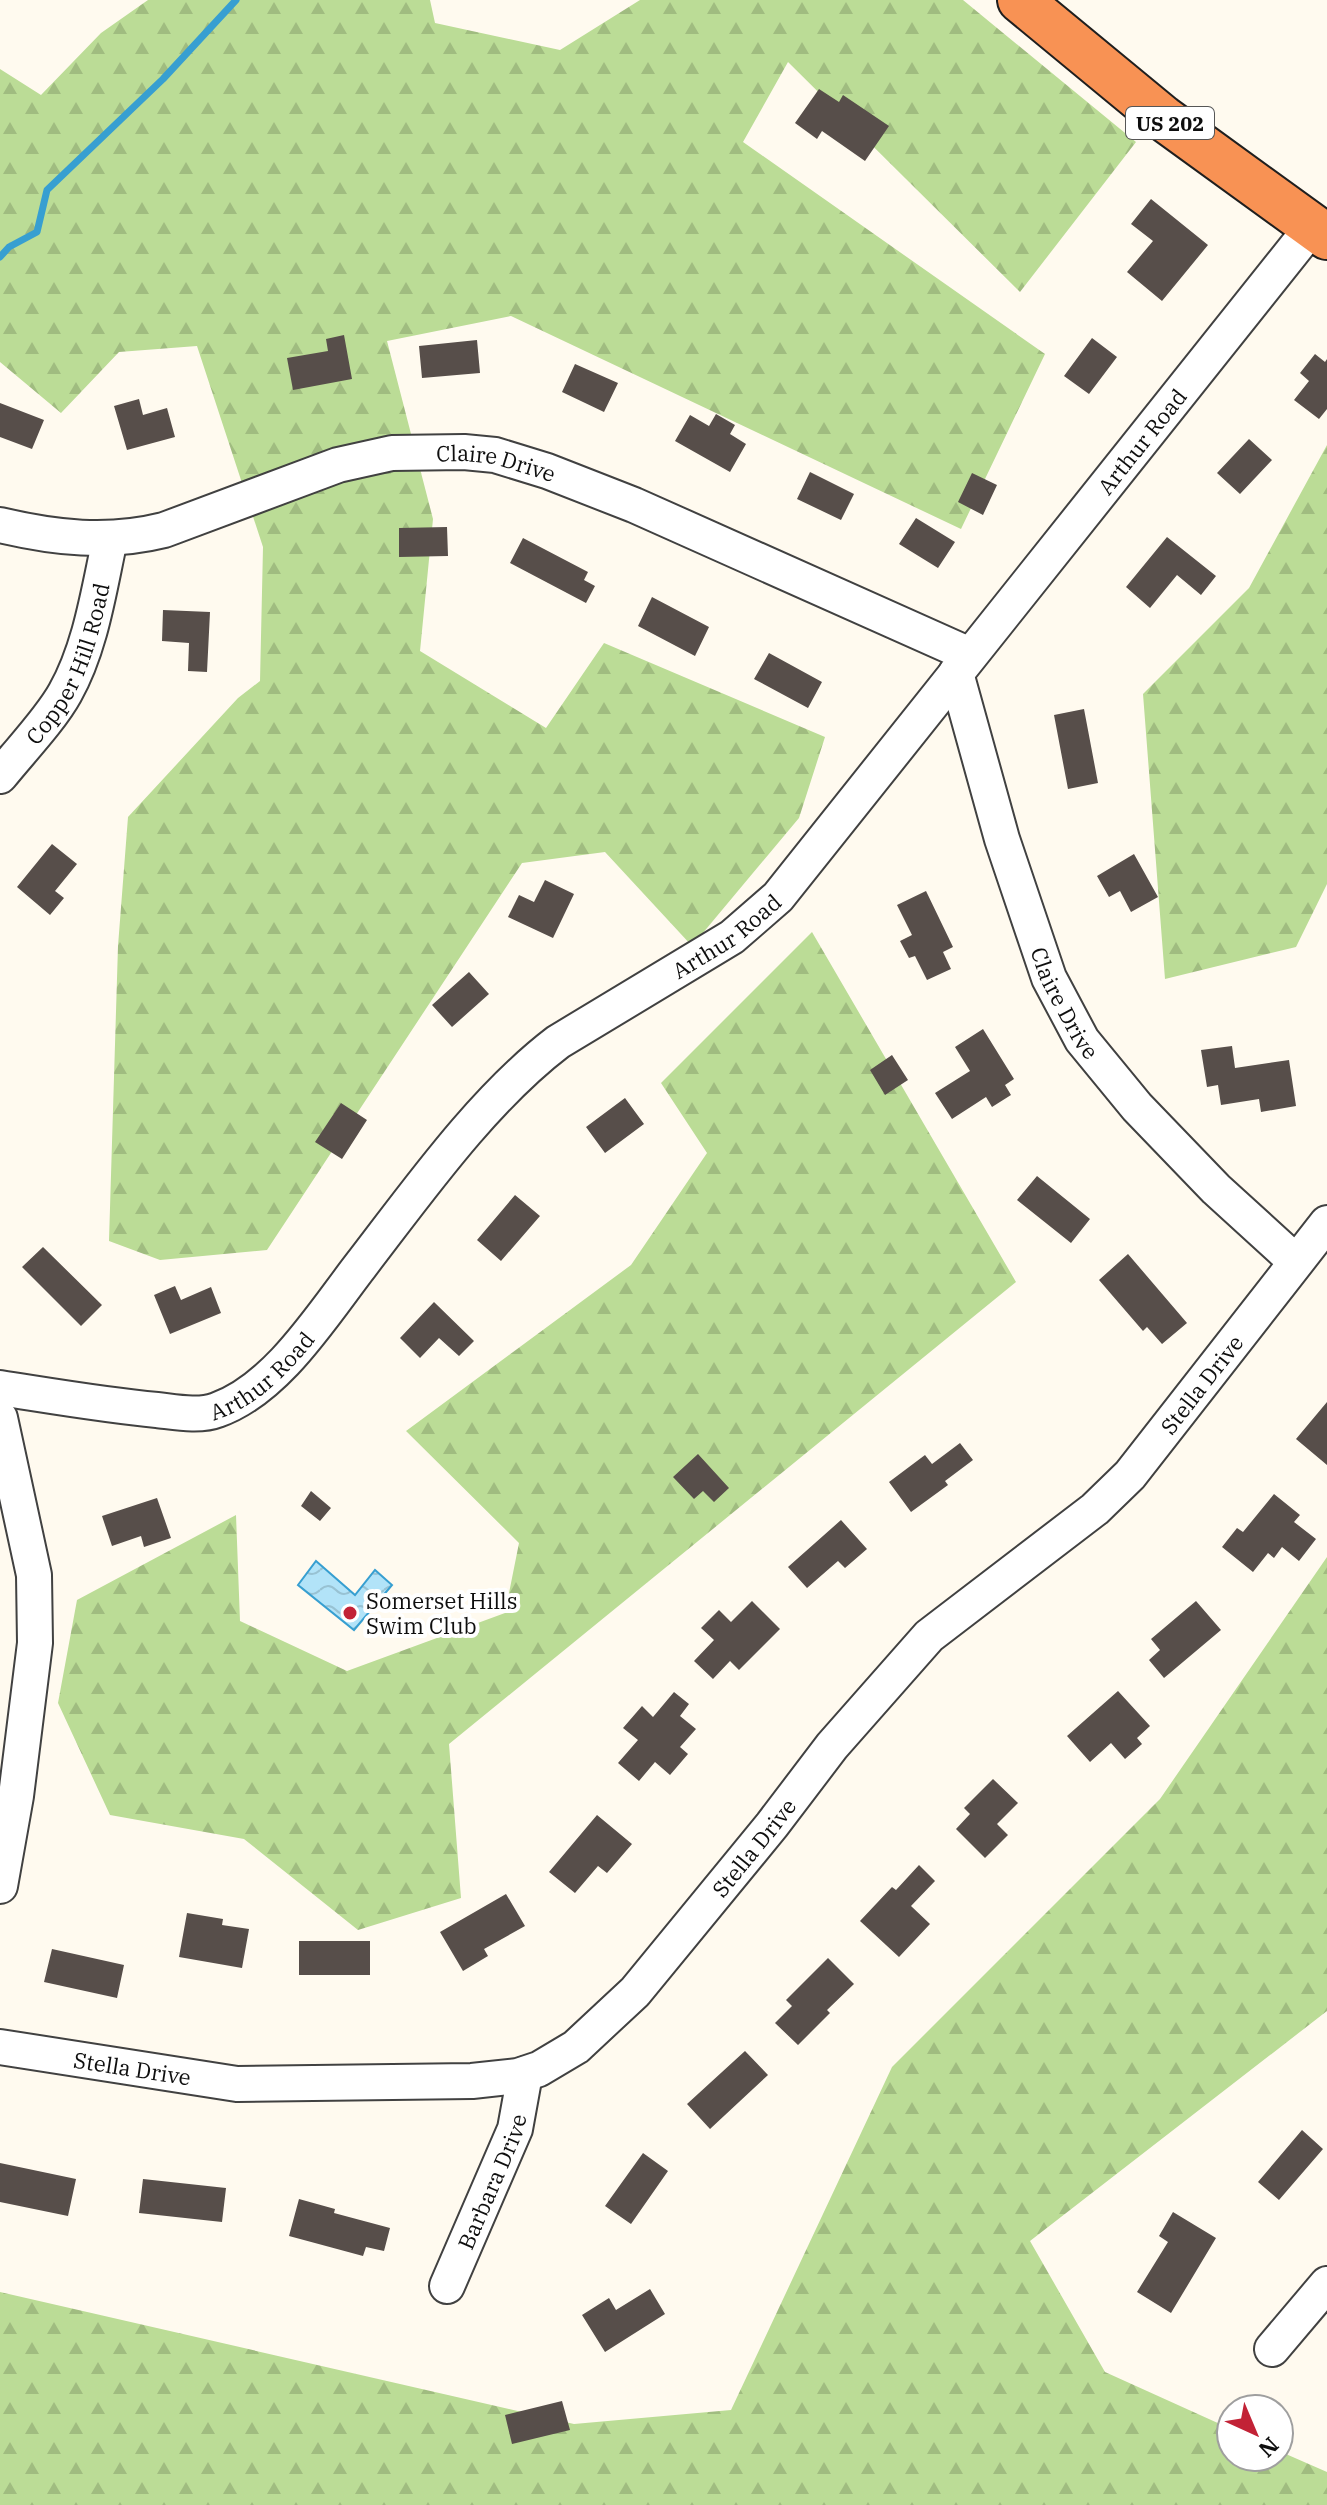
<svg xmlns="http://www.w3.org/2000/svg" width="1327" height="2505" font-family="'IBM Plex Serif',serif">
<style>
.forest{fill:url(#forest-firs)}
.water{fill:url(#water-waves);stroke:#379fd1;stroke-width:2}
.lines{fill:none;stroke-linecap:round;stroke-linejoin:round}
.stream{stroke:#379fd1;stroke-width:7}
.building{fill:#574e4a}
.minor-casing{stroke:#414141;stroke-width:38}
.highway-casing{stroke:#1f1f1f;stroke-width:48}
.minor{stroke:#fff;stroke-width:34}
.highway{stroke:#f89254;stroke-width:44}
.poi-dot{fill:#c22236;stroke:#fff;stroke-width:3}
.labels{text-anchor:middle;dominant-baseline:central;stroke-width:8;stroke-linejoin:round;paint-order:stroke}
.shield{fill:#fff;stroke:#565656;stroke-width:2}
.shield-label{font-size:20px;font-weight:bold;fill:#0e0e0e}
.street-label{font-size:22px;fill:#0e0e0e;stroke:#fff}
.poi-label{font-size:22px;fill:#0e0e0e;stroke:#fff;text-anchor:start}
</style>
<defs>
<pattern id="forest-firs" width="22" height="20" patternUnits="userSpaceOnUse" patternTransform="scale(2)"><rect width="22" height="20" fill="#bbdc96"/><path d="M5 1l3.5 6h-7zM16 11l3.5 6h-7z" fill="#a0bc80"/></pattern>
<pattern id="water-waves" width="16" height="10" patternUnits="userSpaceOnUse" patternTransform="scale(2)"><rect width="16" height="10" fill="#b2e3f8"/><path d="M0 5q4-4 8 0t8 0" fill="none" stroke="#98c2d3"/></pattern>
</defs>
<rect width="100%" height="100%" fill="#fffaef"/>
<!-- forest -->
<path class="forest" d="M 148,0 L 430,0 L 435,23 L 560,50 L 640,0 L 963,0 L 1136,142 L 1020,292 L 788,62 L 743,142 L 1045,354 L 961,529 L 511,316 L 387,341 L 433,519 L 420,651 L 546,728 L 604,643 L 825,737 L 799,818 L 692,946 L 605,852 L 522,863 L 267,1250 L 160,1260 L 109,1241 L 118,946 L 128,817 L 238,698 L 260,681 L 263,547 L 197,346 L 119,352 L 61,413 L 0,362 L 0,69 L 41,95 L 101,33 Z
M 1327,445 L 1327,884 L 1296,947 L 1165,979 L 1143,694 L 1249,588 Z
M 812,932 L 1016,1282 L 449,1744 L 461,1898 L 358,1930 L 244,1839 L 110,1815 L 58,1703 L 77,1600 L 236,1515 L 240,1621 L 347,1671 L 505,1613 L 519,1543 L 406,1431 L 631,1265 L 707,1153 L 661,1083 Z
M 1327,1557 L 1327,2011 L 1030,2241 L 1105,2372 L 1231,2429 L 1231,2457 L 1279,2457 L 1279,2451 L 1327,2472 L 1327,2505 L 0,2505 L 0,2292 L 574,2424 L 731,2410 L 892,2067 L 1160,1799 Z"/>
<!-- water -->
<path class="water" d="M 316,1561 L 355,1595 L 375,1570 L 392,1585 L 354,1630 L 298,1585 Z"/>
<g class="lines">
<!-- stream -->
<path class="stream" d="M 0,257 L 9,247 L 37,232 L 47,190 L 163,79 L 236,0"/>
</g>
<!-- building -->
<path class="building" d="M 819,89 L 839,102 L 843,95 L 889,126 L 865,161 L 822,131 L 817,139 L 795,123 Z
M 1151,199 L 1208,245 L 1162,301 L 1127,272 L 1153,241 L 1131,224 Z
M 344,335 L 352,379 L 293,390 L 287,358 L 328,351 L 326,339 Z
M 1092,338 L 1117,357 L 1089,394 L 1064,376 Z
M 477,340 L 480,373 L 422,378 L 419,346 Z
M 1315,354 L 1325,362 L 1327,359 L 1327,409 L 1319,419 L 1294,400 L 1309,381 L 1300,373 Z
M 575,364 L 618,383 L 604,412 L 562,392 Z
M 139,399 L 143,415 L 167,408 L 175,437 L 127,450 L 114,406 Z
M 0,403 L 44,420 L 32,449 L 0,437 Z
M 716,414 L 735,425 L 730,434 L 746,444 L 730,472 L 675,441 L 690,415 L 709,426 Z
M 1249,439 L 1272,460 L 1240,494 L 1217,473 Z
M 810,472 L 854,494 L 841,520 L 797,499 Z
M 972,473 L 997,485 L 983,515 L 958,502 Z
M 916,518 L 955,542 L 938,568 L 899,544 Z
M 447,527 L 448,556 L 399,557 L 399,528 Z
M 1167,537 L 1216,576 L 1201,595 L 1177,575 L 1150,608 L 1126,587 Z
M 523,538 L 588,572 L 584,580 L 595,586 L 586,603 L 510,563 Z
M 652,597 L 709,627 L 695,656 L 638,626 Z
M 163,610 L 210,612 L 207,672 L 188,671 L 189,643 L 162,641 Z
M 769,653 L 822,682 L 808,708 L 754,679 Z
M 1084,709 L 1098,783 L 1068,789 L 1054,715 Z
M 52,844 L 77,864 L 55,891 L 64,898 L 50,915 L 17,887 Z
M 1134,854 L 1158,897 L 1131,912 L 1120,891 L 1109,897 L 1097,876 Z
M 545,880 L 574,894 L 553,938 L 508,917 L 519,895 L 534,902 Z
M 926,891 L 953,947 L 943,952 L 951,969 L 927,980 L 915,956 L 909,958 L 900,941 L 912,935 L 897,905 Z
M 469,972 L 489,994 L 452,1027 L 432,1005 Z
M 983,1029 L 1014,1079 L 1005,1085 L 1011,1095 L 992,1107 L 986,1097 L 952,1119 L 935,1093 L 970,1071 L 955,1047 Z
M 1232,1046 L 1235,1068 L 1289,1060 L 1296,1106 L 1261,1112 L 1259,1099 L 1221,1105 L 1218,1085 L 1207,1087 L 1201,1050 Z
M 892,1055 L 908,1080 L 885,1095 L 870,1070 Z
M 625,1098 L 644,1124 L 605,1153 L 586,1127 Z
M 341,1103 L 367,1120 L 342,1159 L 315,1142 Z
M 1037,1176 L 1090,1219 L 1071,1243 L 1017,1200 Z
M 515,1195 L 540,1216 L 501,1261 L 477,1240 Z
M 43,1247 L 102,1305 L 81,1326 L 22,1267 Z
M 1128,1254 L 1187,1323 L 1162,1344 L 1147,1327 L 1143,1331 L 1099,1280 Z
M 175,1286 L 181,1300 L 211,1287 L 221,1313 L 170,1334 L 154,1295 Z
M 434,1302 L 474,1341 L 459,1356 L 439,1338 L 420,1358 L 400,1338 Z
M 1327,1402 L 1327,1465 L 1296,1439 Z
M 960,1443 L 973,1460 L 945,1481 L 948,1485 L 911,1512 L 889,1482 L 925,1455 L 932,1464 Z
M 698,1454 L 729,1488 L 714,1502 L 703,1491 L 694,1499 L 673,1477 Z
M 311,1491 L 331,1508 L 320,1521 L 301,1506 Z
M 1274,1494 L 1300,1515 L 1294,1522 L 1316,1539 L 1299,1561 L 1282,1547 L 1274,1558 L 1268,1553 L 1253,1572 L 1222,1547 L 1237,1528 L 1243,1532 Z
M 157,1498 L 171,1538 L 144,1547 L 141,1536 L 112,1546 L 102,1516 Z
M 841,1520 L 867,1549 L 845,1568 L 838,1561 L 807,1588 L 788,1567 Z
M 752,1601 L 780,1629 L 739,1670 L 730,1661 L 713,1679 L 694,1661 L 714,1640 L 701,1628 L 719,1610 L 731,1622 Z
M 1196,1601 L 1221,1630 L 1164,1678 L 1149,1660 L 1160,1650 L 1151,1639 Z
M 1118,1691 L 1150,1726 L 1137,1738 L 1142,1744 L 1125,1759 L 1111,1743 L 1090,1762 L 1067,1736 Z
M 674,1692 L 689,1704 L 680,1716 L 696,1729 L 680,1747 L 688,1754 L 670,1775 L 655,1762 L 639,1781 L 618,1763 L 638,1740 L 623,1728 L 642,1706 L 653,1717 Z
M 993,1779 L 1018,1803 L 997,1824 L 1008,1835 L 985,1858 L 956,1829 L 970,1814 L 964,1808 Z
M 597,1815 L 632,1844 L 607,1873 L 598,1866 L 575,1893 L 549,1872 Z
M 919,1865 L 935,1881 L 911,1906 L 930,1924 L 899,1957 L 860,1921 L 892,1887 L 896,1890 Z
M 506,1894 L 525,1926 L 484,1949 L 488,1956 L 463,1971 L 440,1932 Z
M 187,1913 L 223,1919 L 222,1925 L 249,1929 L 242,1968 L 179,1957 Z
M 299,1941 L 370,1941 L 370,1975 L 299,1975 Z
M 52,1949 L 124,1965 L 117,1998 L 44,1982 Z
M 828,1958 L 854,1984 L 827,2010 L 830,2013 L 798,2045 L 775,2023 L 792,2006 L 786,2000 Z
M 745,2051 L 768,2075 L 710,2129 L 687,2104 Z
M 1302,2130 L 1323,2149 L 1279,2200 L 1258,2182 Z
M 643,2153 L 668,2171 L 631,2224 L 605,2206 Z
M 0,2163 L 76,2179 L 68,2216 L 0,2202 Z
M 143,2179 L 226,2188 L 222,2222 L 139,2213 Z
M 299,2199 L 335,2209 L 334,2213 L 390,2228 L 384,2251 L 366,2247 L 363,2256 L 289,2236 Z
M 1173,2212 L 1216,2238 L 1171,2313 L 1137,2292 L 1168,2242 L 1159,2236 Z
M 650,2289 L 665,2314 L 605,2352 L 582,2315 L 609,2298 L 616,2310 Z
M 562,2401 L 570,2430 L 512,2444 L 505,2415 Z"/>
<g class="lines">
<defs>
<g id="minor">
<path id="s1" d="M 0,525 C 55,538 108,544 164,530 L 338,465 L 392,453 L 464,452 L 495,455 L 547,471 L 634,505 L 970,655"/>
<path id="s2" d="M 956,673 L 1002,839 L 1049,978 L 1082,1040 L 1137,1107 L 1216,1189 L 1295,1261"/>
<path id="s3" d="M 0,776 C 20,751 50,720 65,693 C 91,647 99,589 110,539"/>
<path id="s4" d="M 0,1388 C 52,1396 104,1405 157,1410 C 175,1412 199,1417 217,1410 C 277,1389 323,1314 361,1265 C 418,1191 483,1099 558,1042 L 732,937 L 778,897 L 1312,227"/>
<path d="M 0,1418 L 34,1575 L 35,1643 L 16,1796 L 0,1886"/>
<path id="s5" d="M 0,2047 L 237,2084 L 472,2081 L 518,2076 L 539,2069 L 576,2047 L 635,1992 L 772,1825 L 832,1746 L 929,1636 L 1095,1509 L 1130,1475 L 1327,1223"/>
<path id="s6" d="M 447,2286 L 515,2129 L 525,2074"/>
<path d="M 1272,2349 L 1327,2284"/>
</g>
<path id="highway" d="M 1020,0 L 1163,118 L 1327,237"/>
</defs>
<!-- minor casing -->
<use href="#minor" class="minor-casing"/>
<!-- highway casing -->
<use href="#highway" class="highway-casing"/>
<!-- minor -->
<use href="#minor" class="minor"/>
<!-- highway -->
<use href="#highway" class="highway"/>
</g>
<!-- markers -->
<circle class="poi-dot" cx="350" cy="1613" r="8"/>
<g class="labels">
<!-- shield labels -->
<rect class="shield" x="1126" y="107" width="88" height="32" rx="6"/>
<g class="shield-label">
<text x="1170" y="123">US 202</text>
</g>
<!-- street labels -->
<g class="street-label">
<text stroke="none"><textPath href="#s4" startOffset="1572">Arthur Road</textPath></text>
<text stroke="none"><textPath href="#s1" startOffset="512">Claire Drive</textPath></text>
<text stroke="none"><textPath href="#s3" startOffset="134">Copper Hill Road</textPath></text>
<text stroke="none"><textPath href="#s4" startOffset="924">Arthur Road</textPath></text>
<text stroke="none"><textPath href="#s2" startOffset="348">Claire Drive</textPath></text>
<text stroke="none"><textPath href="#s4" startOffset="276">Arthur Road</textPath></text>
<text stroke="none"><textPath href="#s5" startOffset="1502">Stella Drive</textPath></text>
<text stroke="none"><textPath href="#s5" startOffset="854">Stella Drive</textPath></text>
<text stroke="none"><textPath href="#s5" startOffset="134">Stella Drive</textPath></text>
<text stroke="none"><textPath href="#s6" startOffset="114">Barbara Drive</textPath></text>
</g>
<!-- poi labels -->
<g class="poi-label">
<text x="366" y="1600">Somerset Hills<tspan x="366" dy="25">Swim Club</tspan></text>
</g>
</g>
<!-- north arrow -->
<g transform="translate(1255 2433) rotate(136)"><circle r="38" fill="#ffffff" stroke="#9f9f9f" stroke-width="2"/>
<path d="M0-6L14 30L0 20L-14 30Z" fill="#c22236"/>
<text y="-12" font-size="22" font-weight="bold" text-anchor="middle" fill="#0e0e0e">N</text>
</g>
</svg>
